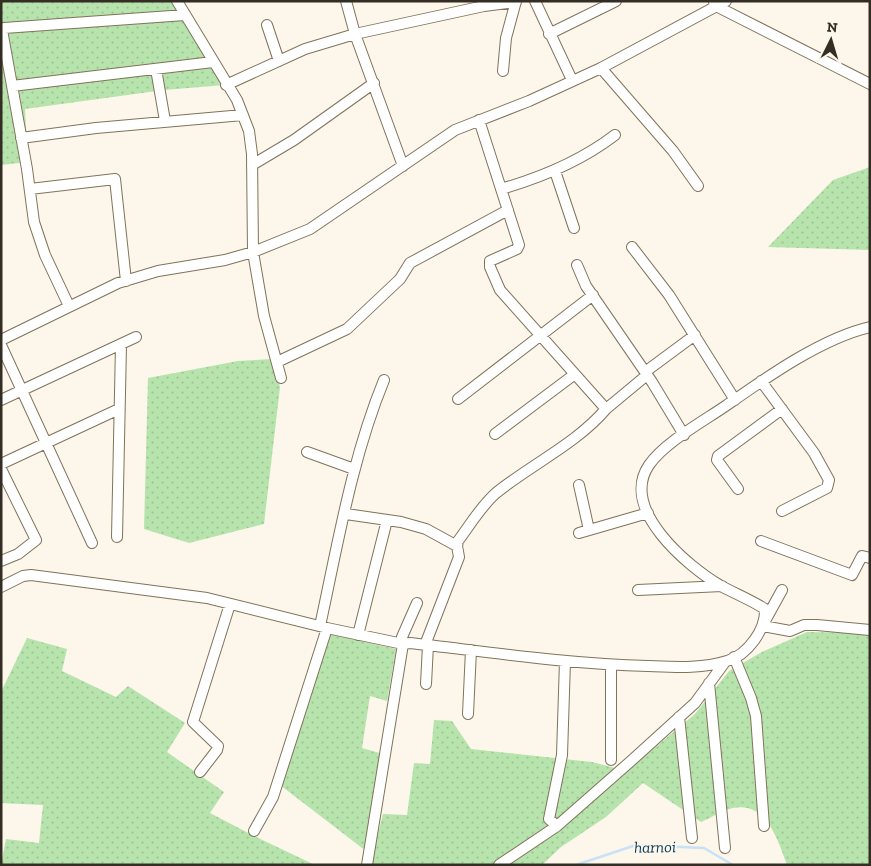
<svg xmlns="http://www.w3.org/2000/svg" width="871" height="866" font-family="'Zilla Slab',serif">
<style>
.grass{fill:url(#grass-dots)}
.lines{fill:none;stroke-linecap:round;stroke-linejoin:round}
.stream{stroke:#c7e1f7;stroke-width:2.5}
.minor-casing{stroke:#81735b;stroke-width:12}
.minor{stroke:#fff;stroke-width:10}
.labels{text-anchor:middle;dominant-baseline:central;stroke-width:4;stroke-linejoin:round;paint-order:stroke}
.water-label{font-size:16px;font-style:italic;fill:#003556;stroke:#fcf6eb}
</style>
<defs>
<pattern id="grass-dots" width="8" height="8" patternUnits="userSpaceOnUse" patternTransform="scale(1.25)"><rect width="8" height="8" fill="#b7e4ad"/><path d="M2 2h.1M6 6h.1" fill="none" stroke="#9ec495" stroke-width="1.8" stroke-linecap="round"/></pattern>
</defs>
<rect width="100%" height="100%" fill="#fcf6eb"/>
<!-- grass -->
<path class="grass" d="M 1,1 L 171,1 L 225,85 L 164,90 L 25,109 L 28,162 L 1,165 Z
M 870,167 L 870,250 L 768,247 L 833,180 Z
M 272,359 L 280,387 L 264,524 L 189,543 L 144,529 L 148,378 L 238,361 Z
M 807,632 L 870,633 L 870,865 L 787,865 C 778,841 767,801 733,808 C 723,810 711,818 701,822 L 643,783 L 606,817 L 561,847 L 542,865 L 370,865 L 383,814 L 407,815 L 414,763 L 430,764 L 434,720 L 452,721 L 471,749 L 592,762 L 619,769 L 635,764 L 695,714 L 729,671 L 762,652 Z
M 330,634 L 396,649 L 387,701 L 370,696 L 362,748 L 383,754 L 366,851 L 280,785 Z
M 27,638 L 67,649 L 62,671 L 116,697 L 128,686 L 185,723 L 167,752 L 224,792 L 210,813 L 254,836 L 315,865 L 1,865 L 6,839 L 39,843 L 43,805 L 1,803 L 1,692 Z"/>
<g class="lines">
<!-- stream -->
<path class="stream" d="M 576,865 L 636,845 L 704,848 L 733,865"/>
<defs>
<path id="minor" d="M 177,1 L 237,100 L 249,131 L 252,154 L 253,252 L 264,316 L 281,378
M 346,1 L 355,34 L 403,166
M 535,1 L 572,80
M 714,2 L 716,6 L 870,84
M 267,25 L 279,61
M 549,34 L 616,1
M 601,68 L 673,151 L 698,186
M 156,69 L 165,121
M 503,71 L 506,38 L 516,1
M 226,85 L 305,49 L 355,34 L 484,6 L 516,2
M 12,86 L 213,62
M 479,120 L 519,245 L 517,249 L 490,261 L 490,267 L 500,290 L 606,409 L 647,375
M 21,138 L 96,128 L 243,115
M 252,165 L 294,140 L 374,83
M 555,171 L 574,228
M 30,189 L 115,179 L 126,281
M 501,189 C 543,177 581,161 615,135
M 632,247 L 669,295 L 735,400
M 577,265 L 586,286 L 652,382 L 684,435
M 69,306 L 45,255 L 34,222 L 27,169 L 2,30 L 4,28 L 185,15
M 1,340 L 118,283 L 158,271 L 225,260 L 253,252 L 310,229 L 455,130 L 529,101 L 601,68 L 726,1
M 1,345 L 92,543
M 277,362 L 347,329 L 400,279 L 410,263 L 508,210
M 645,372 L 695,335
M 761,381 L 814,453 L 829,480 L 827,488 L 782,511
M 458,399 L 593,295
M 1,400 L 136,337
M 495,434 L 575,374
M 307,452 L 354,469
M 1,464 L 119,409
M 1,469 L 36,540 L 18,554 L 1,561
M 579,485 L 589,530
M 738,489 L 717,460 L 718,456 L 782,409
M 346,514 L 401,522 L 426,529 L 457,546
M 579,533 L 648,513
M 117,537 L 121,345
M 761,541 L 852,575 L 862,556 L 870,558
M 1,587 L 23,576 L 31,575 L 207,598 L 327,628
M 638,590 L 722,586
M 766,619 L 782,590
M 320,626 C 338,543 352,458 384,380
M 763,626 L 790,631 L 804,625 L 817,625 L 870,630
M 358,635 L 387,520
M 425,645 L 459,557 L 457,546 L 458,541 C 470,525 481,506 496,493 C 532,464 576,444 606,409
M 734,657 L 751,698 L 756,716 L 764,826
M 611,665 L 611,760
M 709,683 L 725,848
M 426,684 L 428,645
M 468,714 L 471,650
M 679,717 L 692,838
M 200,772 L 217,750 L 218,746 L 193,722 L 230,604
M 557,826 L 549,819 L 562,755 L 565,661
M 254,831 L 273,797 L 327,628 L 403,644 L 402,637 L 417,603
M 367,865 L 403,644 L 410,643 C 489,652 569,664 648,666 C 674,667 702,669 727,661 C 748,655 766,629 765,609 C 751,600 736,594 721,586 C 687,566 619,509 649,465 C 665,442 704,421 727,405 C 767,377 822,338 870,327
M 499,865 L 557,826 L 631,761 L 695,703 L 725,662"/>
</defs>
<!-- minor casing -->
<use href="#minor" class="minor-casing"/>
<!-- minor -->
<use href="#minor" class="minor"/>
</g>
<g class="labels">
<!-- water labels -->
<g class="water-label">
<text transform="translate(655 847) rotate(-1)">harnoi</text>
</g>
</g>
<!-- border -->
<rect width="871" height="866" fill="none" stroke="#332d23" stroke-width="5"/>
<!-- north arrow -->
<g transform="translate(831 40) rotate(5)" stroke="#fcf6eb" stroke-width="4" paint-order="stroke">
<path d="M0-4L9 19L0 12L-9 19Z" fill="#332d23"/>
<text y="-8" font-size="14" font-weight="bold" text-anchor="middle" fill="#332d23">N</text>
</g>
</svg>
